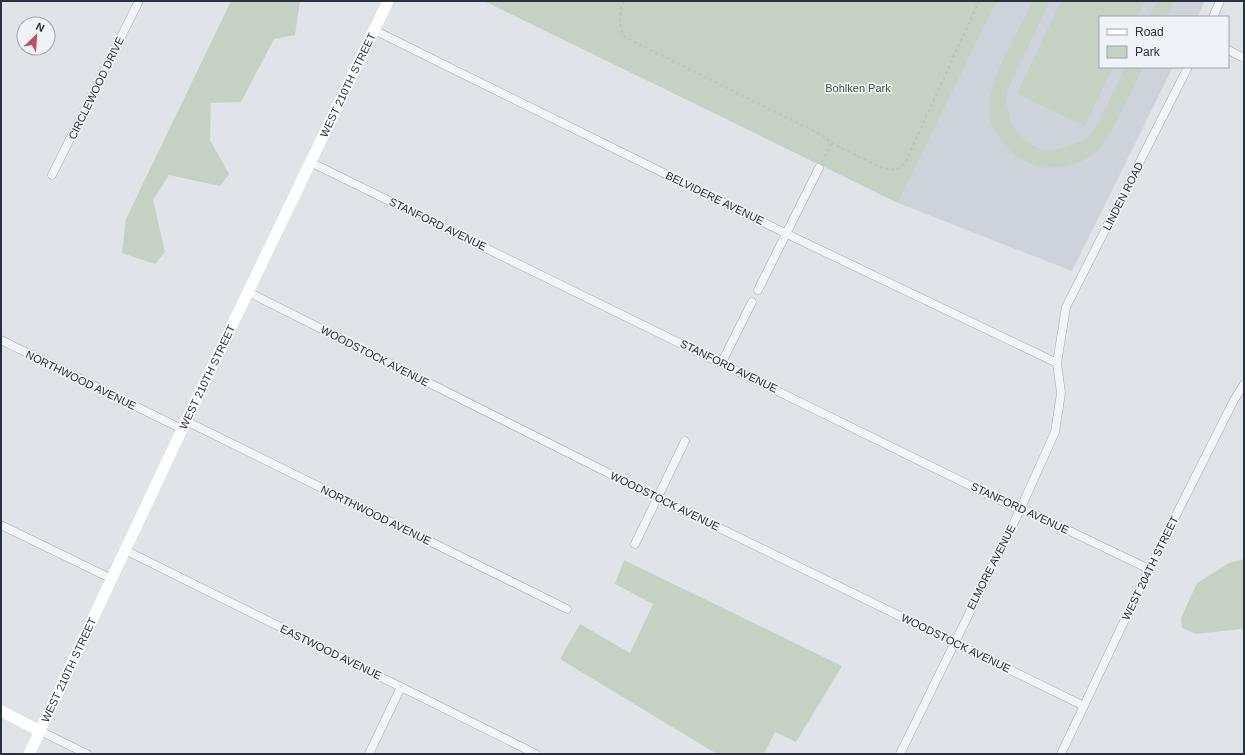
<svg xmlns="http://www.w3.org/2000/svg" width="1245" height="755" font-family="Helvetica,sans-serif">
<style>
.built{fill:#ced2da}
.green{fill:#c5d1c2}
.lines{fill:none;stroke-linecap:round;stroke-linejoin:round}
.street-casing{stroke:#a6aab2;stroke-width:9}
.path{stroke:#bfc1c7;stroke-width:2;stroke-dasharray:3 3;stroke-linecap:butt}
.street{stroke:#f3f4f7;stroke-width:8}
.secondary{stroke:#fff;stroke-width:11}
.labels{text-anchor:middle;dominant-baseline:central;stroke-width:3.5;stroke-linejoin:round;paint-order:stroke}
.street-label{font-size:11px;fill:#2a313e;stroke:#eff2f6}
.park-label{font-size:11px;fill:#3e5938;stroke:#eff2f6}
</style>
<rect width="100%" height="100%" fill="#e0e3e8"/>
<!-- built -->
<path class="built" d="M 997,1 L 1205,1 L 1197,17 L 1100,17 L 1100,67 L 1173,67 L 1072,271 L 898,203 Z"/>
<!-- green -->
<path class="green" d="M 231,1 L 300,1 L 295,35 L 274,39 L 241,102 L 211,103 L 210,140 L 229,174 L 220,186 L 169,175 L 153,200 L 165,252 L 155,264 L 122,253 L 126,219 Z
M 484,1 L 997,1 L 898,203 Z
M 1033,1 L 1050,1 L 1007,91 C 1003,128 1030,161 1069,146 C 1075,144 1083,141 1088,137 C 1100,126 1117,83 1125,67 L 1143,67 C 1132,90 1115,129 1100,148 C 1088,161 1065,170 1048,167 C 1036,166 1023,162 1014,154 C 1003,144 989,127 989,110 C 990,75 1017,33 1033,1 Z
M 1061,1 L 1144,1 L 1137,17 L 1100,17 L 1100,67 L 1113,67 L 1085,126 L 1017,94 Z
M 1157,1 L 1174,1 L 1166,17 L 1149,17 Z
M 1244,559 L 1244,631 L 1241,629 L 1196,634 L 1182,628 L 1181,618 L 1197,583 L 1229,563 Z
M 624,560 L 842,666 L 796,742 L 775,732 L 764,754 L 717,754 L 560,659 L 580,624 L 630,653 L 653,604 L 615,584 Z"/>
<g class="lines">
<defs>
<path id="street" d="M 1213,17 L 1220,1
M 374,30 L 787,234 L 1057,363
M 1228,50 L 1244,58
M 310,162 L 1020,510 L 1030,512 L 1149,569
M 52,175 L 139,1
M 758,290 L 819,168
M 248,292 L 658,498 L 1084,706
M 1,340 L 182,429
M 722,362 L 752,302
M 186,421 L 567,609
M 1,525 L 112,579
M 635,544 L 685,441
M 125,550 L 536,754
M 40,731 L 87,754
M 369,754 L 401,687
M 900,754 L 1020,510 L 1055,432 L 1061,393 L 1057,363 L 1066,307 L 1188,67
M 1061,754 L 1149,569 L 1234,400 L 1244,384"/>
</defs>
<!-- street casing -->
<use href="#street" class="street-casing"/>
<!-- path -->
<path class="path" d="M 624,1 C 619,13 619,21 622,34 L 631,40 L 822,135 L 832,143 L 884,169 L 896,170 L 905,163 L 979,1
M 822,162 L 832,143"/>
<!-- street -->
<use href="#street" class="street"/>
<!-- secondary -->
<g class="secondary">
<path d="M 1,711 L 40,731"/>
<path id="s1" d="M 29,754 L 186,421 L 388,1"/>
</g>
</g>
<g class="labels">
<!-- street labels -->
<g class="street-label">
<text stroke="none"><textPath href="#s1" startOffset="741">WEST 210TH STREET</textPath></text>
<text transform="translate(96 88) rotate(-64)">CIRCLEWOOD DRIVE</text>
<text transform="translate(1123 196) rotate(-63)">LINDEN ROAD</text>
<text transform="translate(715 198) rotate(26)">BELVIDERE AVENUE</text>
<text transform="translate(438 224) rotate(26)">STANFORD AVENUE</text>
<text transform="translate(375 356) rotate(27)">WOODSTOCK AVENUE</text>
<text transform="translate(729 366) rotate(26)">STANFORD AVENUE</text>
<text stroke="none"><textPath href="#s1" startOffset="417">WEST 210TH STREET</textPath></text>
<text transform="translate(81 380) rotate(26)">NORTHWOOD AVENUE</text>
<text transform="translate(665 501) rotate(26)">WOODSTOCK AVENUE</text>
<text transform="translate(1020 508) rotate(25)">STANFORD AVENUE</text>
<text transform="translate(376 515) rotate(26)">NORTHWOOD AVENUE</text>
<text transform="translate(991 567) rotate(-63)">ELMORE AVENUE</text>
<text transform="translate(1150 568) rotate(-64)">WEST 204TH STREET</text>
<text transform="translate(956 643) rotate(26)">WOODSTOCK AVENUE</text>
<text transform="translate(331 652) rotate(26)">EASTWOOD AVENUE</text>
<text stroke="none"><textPath href="#s1" startOffset="93">WEST 210TH STREET</textPath></text>
</g>
<!-- park labels -->
<g class="park-label">
<text x="858" y="88">Bohlken Park</text>
</g>
</g>
<!-- border -->
<rect width="1245" height="755" fill="none" stroke="#2a313e" stroke-width="4"/>
<!-- legend -->
<rect x="1099" y="16" width="130" height="52" fill="#eff2f6" stroke="#a0a5ac"/>
<rect x="1107" y="29" width="20" height="6" fill="#ffffff" stroke="#a0a5ac"/>
<text x="1135" y="36" font-size="12" fill="#2a313e">Road</text>
<rect x="1107" y="46" width="20" height="12" fill="#c5d1c2" stroke="#a0a5ac"/>
<text x="1135" y="56" font-size="12" fill="#2a313e">Park</text>
<!-- north arrow -->
<g transform="translate(36 36) rotate(25)"><circle r="19" fill="#eff2f6" stroke="#a0a5ac"/>
<path d="M0-3L7 15L0 10L-7 15Z" fill="#c54d5d"/>
<text y="-6" font-size="11" font-weight="bold" text-anchor="middle" fill="#2a313e">N</text>
</g>
</svg>
